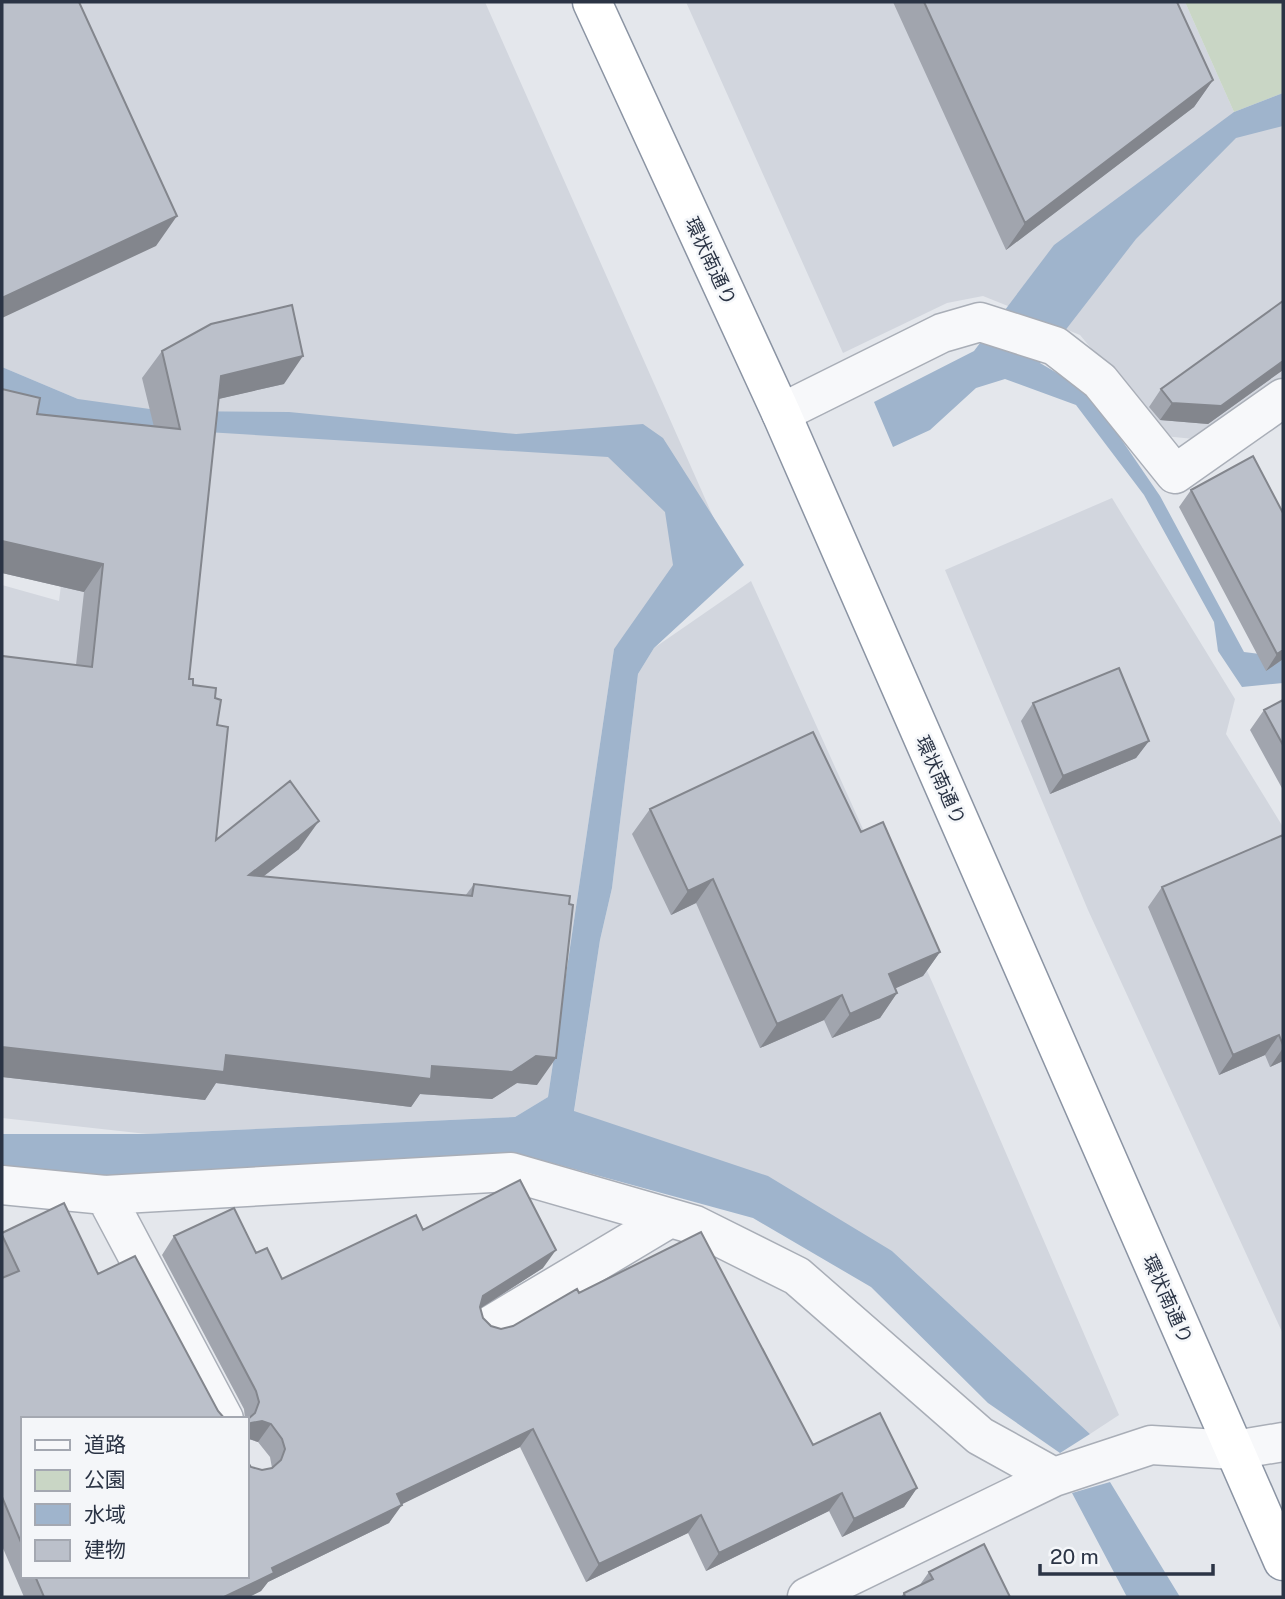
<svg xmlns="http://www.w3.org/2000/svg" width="1285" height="1599" font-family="'Public Sans','Noto Sans JP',sans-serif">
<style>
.built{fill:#d2d6de}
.green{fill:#c9d6c5}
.water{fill:#9fb4cc}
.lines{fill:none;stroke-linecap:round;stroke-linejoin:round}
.street-casing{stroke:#a9aeb7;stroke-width:41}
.highway-casing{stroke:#8b94a3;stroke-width:41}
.street{stroke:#f7f8fa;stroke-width:38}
.highway{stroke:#fff;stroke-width:38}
.wall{fill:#a1a5ae}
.shaded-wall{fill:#83868d}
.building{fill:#bbc0ca;stroke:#83868d;stroke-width:2}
.labels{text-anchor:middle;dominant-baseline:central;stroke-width:5;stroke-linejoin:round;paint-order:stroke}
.street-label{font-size:19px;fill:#2b3445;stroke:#f4f6f9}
</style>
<rect width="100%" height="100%" fill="#e4e7ec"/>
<!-- built -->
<path class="built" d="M 2,2 L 485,2 L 715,521 L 614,649 L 548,1097 L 515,1117 L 147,1134 L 2,1118 L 2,585 L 59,601 L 80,435 L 78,399 L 2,367 Z
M 686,2 L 1185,2 L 1234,112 L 1283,114 L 1283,383 L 1204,440 L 1164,436 L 1080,335 L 983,296 L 947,303 L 843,353 Z
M 1112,498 L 1235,699 L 1226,734 L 1283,827 L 1283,1334 L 1088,910 L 945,570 Z
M 751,581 L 933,984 L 1119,1415 L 1090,1434 L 892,1251 L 574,1112 L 600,940 L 612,888 L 638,674 L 654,648 Z"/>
<!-- green -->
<path class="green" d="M 1185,2 L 1283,2 L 1283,93 L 1234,112 Z"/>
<!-- water -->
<path class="water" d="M 1283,93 L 1283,126 L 1236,138 L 1136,239 L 1040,363 L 1089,392 L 1160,496 L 1244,652 L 1276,656 L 1283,653 L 1283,683 L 1242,687 L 1218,651 L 1214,622 L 1144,495 L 1076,405 L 1005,379 L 976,388 L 930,430 L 893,447 L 874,402 L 974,351 L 1054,245 L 1234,112 Z
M 2,367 L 78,399 L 164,411 L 289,412 L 516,434 L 643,424 L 663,438 L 744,565 L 654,648 L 638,674 L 612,888 L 600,940 L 574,1111 L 768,1176 L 892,1251 L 1090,1434 L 1060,1453 L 988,1403 L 871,1287 L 753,1218 L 519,1154 L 107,1181 L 2,1168 L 2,1134 L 147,1134 L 515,1117 L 548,1097 L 614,649 L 673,565 L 665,512 L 608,457 L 190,431 L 80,435 L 2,404 Z
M 1110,1482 L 1180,1597 L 1127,1597 L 1072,1493 Z"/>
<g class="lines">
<defs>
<path id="street" d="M 781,413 L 942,333 L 980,322 L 1055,346 L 1100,381 L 1175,474 L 1283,398
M 2,1185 L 105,1195 L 511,1172 L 695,1225 L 797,1276 L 980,1436 L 1054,1477
M 105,1195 L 224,1419
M 489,1326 L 670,1218
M 807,1597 L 1054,1477 L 1151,1445 L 1235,1450 L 1283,1442"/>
<path id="highway" d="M 592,2 L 781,413 L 1283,1561"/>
</defs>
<!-- street casing -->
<use href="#street" class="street-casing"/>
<!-- highway casing -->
<use href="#highway" class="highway-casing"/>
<!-- street -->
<use href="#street" class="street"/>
<!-- highway -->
<use href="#highway" class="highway"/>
</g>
<!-- wall -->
<path class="wall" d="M 893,2 L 1177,2 L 1213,80 L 1194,107 L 1006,250 Z
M 1283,301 L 1283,370 L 1208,424 L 1160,420 L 1149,407 L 1161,389 Z
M 162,351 L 284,384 L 218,399 L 189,679 L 193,685 L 215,698 L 217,725 L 216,840 L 299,849 L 264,876 L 465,896 L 474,884 L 537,1085 L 517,1083 L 492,1099 L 420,1094 L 411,1107 L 216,1083 L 205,1100 L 2,1077 L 2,656 L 76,665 L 84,592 L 2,573 L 2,389 L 37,414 L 154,427 L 142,378 Z
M 1191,490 L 1283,513 L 1283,659 L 1266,671 L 1179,507 Z
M 1283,700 L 1283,790 L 1250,730 L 1264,710 Z
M 1033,703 L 1149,741 L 1136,758 L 1050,794 L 1021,721 Z
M 650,809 L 861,832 L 940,952 L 923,976 L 895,988 L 897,993 L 880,1018 L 832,1038 L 824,1020 L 760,1048 L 696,903 L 671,915 L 632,834 Z
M 1283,835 L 1283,1061 L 1270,1067 L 1265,1055 L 1219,1075 L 1148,907 L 1162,887 Z
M 64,1203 L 23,1419 L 23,1576 L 247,1576 L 251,1467 L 262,1470 L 272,1468 L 270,1457 L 258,1442 L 249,1439 L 247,1440 L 247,1419 L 245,1419 L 244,1409 L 162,1255 L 174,1236 L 256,1253 L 282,1279 L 423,1230 L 543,1268 L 480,1308 L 483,1318 L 491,1326 L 501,1329 L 513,1326 L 579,1293 L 813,1445 L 917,1488 L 904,1507 L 842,1537 L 829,1511 L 706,1571 L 688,1533 L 586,1582 L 520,1447 L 401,1504 L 389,1523 L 268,1582 L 261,1591 L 249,1597 L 24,1597 L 2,1546 L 2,1233 Z
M 929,1572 L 1010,1597 L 901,1597 L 904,1593 L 919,1586 Z"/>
<!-- shaded-wall -->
<path class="shaded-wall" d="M 1213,80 L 1194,107 L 1006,250 L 1025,223 Z
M 177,216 L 156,246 L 2,318 L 2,298 Z
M 303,356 L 284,384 L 201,403 L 221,376 Z
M 1283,361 L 1283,370 L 1208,424 L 1160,420 L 1172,403 Z
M 2,541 L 103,564 L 84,592 L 2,573 Z
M 1283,650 L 1283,659 L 1266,671 L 1277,654 Z
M 1149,741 L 1136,758 L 1050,794 L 1063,776 Z
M 319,821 L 299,849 L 230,902 L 249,875 Z
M 713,879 L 696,903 L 671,915 L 688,891 Z
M 940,952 L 923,976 L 872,999 L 889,974 Z
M 897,993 L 880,1018 L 832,1038 L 850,1014 Z
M 842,995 L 824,1020 L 760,1048 L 777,1024 Z
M 1279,1035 L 1265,1055 L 1219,1075 L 1233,1055 Z
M 2,1047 L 226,1055 L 432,1066 L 536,1056 L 556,1058 L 537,1085 L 517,1083 L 492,1099 L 420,1094 L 411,1107 L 216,1083 L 205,1100 L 2,1077 Z
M 1283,1048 L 1283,1061 L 1270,1067 Z
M 556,1250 L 543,1268 L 470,1315 L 483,1296 Z
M 262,1421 L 271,1424 L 258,1442 L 249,1439 L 247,1440 L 247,1426 L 251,1423 Z
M 533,1429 L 520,1447 L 384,1513 L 397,1494 Z
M 917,1488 L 904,1507 L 842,1537 L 854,1519 Z
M 842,1493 L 829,1511 L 706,1571 L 719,1553 Z
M 402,1505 L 389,1523 L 268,1582 L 261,1591 L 249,1597 L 224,1597 L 272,1568 Z
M 701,1515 L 688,1533 L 586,1582 L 599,1564 Z"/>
<!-- building -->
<path class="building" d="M 2,2 L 79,2 L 177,216 L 2,298 Z
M 924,2 L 1177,2 L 1213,80 L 1025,223 Z
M 1283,301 L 1283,361 L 1221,406 L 1172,403 L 1161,389 Z
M 292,305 L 303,356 L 221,376 L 189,679 L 193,679 L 193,685 L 216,688 L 215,698 L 221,700 L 217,725 L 228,727 L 216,840 L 290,781 L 319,821 L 249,875 L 472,896 L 474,884 L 570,896 L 569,904 L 573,905 L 556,1058 L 536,1056 L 512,1072 L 432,1066 L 431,1079 L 226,1055 L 224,1072 L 2,1047 L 2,656 L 92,667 L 103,564 L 2,541 L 2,389 L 40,398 L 37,414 L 180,429 L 162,351 L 211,324 Z
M 1253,456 L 1283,513 L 1283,650 L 1277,654 L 1191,490 Z
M 1119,668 L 1149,741 L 1063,776 L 1033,703 Z
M 1283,700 L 1283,745 L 1264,710 Z
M 813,732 L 861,832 L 883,822 L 940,952 L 889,974 L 897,993 L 850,1014 L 842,995 L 777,1024 L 713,879 L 688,891 L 650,809 Z
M 1283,835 L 1283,1045 L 1279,1035 L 1233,1055 L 1162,887 Z
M 520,1180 L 556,1250 L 483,1296 L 480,1307 L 483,1318 L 491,1326 L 501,1329 L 513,1326 L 577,1289 L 579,1293 L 701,1232 L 813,1445 L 880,1413 L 917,1488 L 854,1519 L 842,1493 L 719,1553 L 701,1515 L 599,1564 L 533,1429 L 397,1494 L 402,1505 L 272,1568 L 274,1573 L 224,1597 L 44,1597 L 35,1576 L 247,1576 L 247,1461 L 251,1467 L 262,1470 L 272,1468 L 281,1460 L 285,1449 L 282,1439 L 271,1424 L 262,1421 L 251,1423 L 247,1426 L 247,1420 L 255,1413 L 259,1402 L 256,1391 L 174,1236 L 234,1208 L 256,1253 L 267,1248 L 282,1279 L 416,1215 L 423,1230 Z
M 64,1203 L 98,1274 L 135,1256 L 218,1411 L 225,1419 L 23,1419 L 23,1547 L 2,1497 L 2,1278 L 19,1271 L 2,1235 L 2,1233 Z
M 984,1544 L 1010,1597 L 905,1597 L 904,1593 L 933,1579 L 929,1572 Z"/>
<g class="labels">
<!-- street labels -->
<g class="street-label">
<text transform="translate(711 261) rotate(65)">環状南通り</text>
<text transform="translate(941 780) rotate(66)">環状南通り</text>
<text transform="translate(1168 1299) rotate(66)">環状南通り</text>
</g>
</g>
<!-- border -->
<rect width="1285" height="1599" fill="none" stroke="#2b3445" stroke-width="7"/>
<!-- legend -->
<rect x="21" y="1417" width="228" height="161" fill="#f4f6f9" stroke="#a4a8b1" stroke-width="2"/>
<rect x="35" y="1440" width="35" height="10" fill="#f7f8fa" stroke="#a4a8b1" stroke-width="2"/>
<text x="84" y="1452" font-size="21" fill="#2b3445">道路</text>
<rect x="35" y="1470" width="35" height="21" fill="#c9d6c5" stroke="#a4a8b1" stroke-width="2"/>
<text x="84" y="1487" font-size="21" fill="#2b3445">公園</text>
<rect x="35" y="1504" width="35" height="21" fill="#9fb4cc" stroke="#a4a8b1" stroke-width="2"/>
<text x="84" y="1522" font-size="21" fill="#2b3445">水域</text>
<rect x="35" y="1540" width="35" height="21" fill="#bbc0ca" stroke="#a4a8b1" stroke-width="2"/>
<text x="84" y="1557" font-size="21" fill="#2b3445">建物</text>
<!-- scale -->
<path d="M1040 1564v10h173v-10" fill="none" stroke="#2b3445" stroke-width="3.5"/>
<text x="1050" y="1564" font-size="21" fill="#2b3445" stroke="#f4f6f9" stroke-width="5" paint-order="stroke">20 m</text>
</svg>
